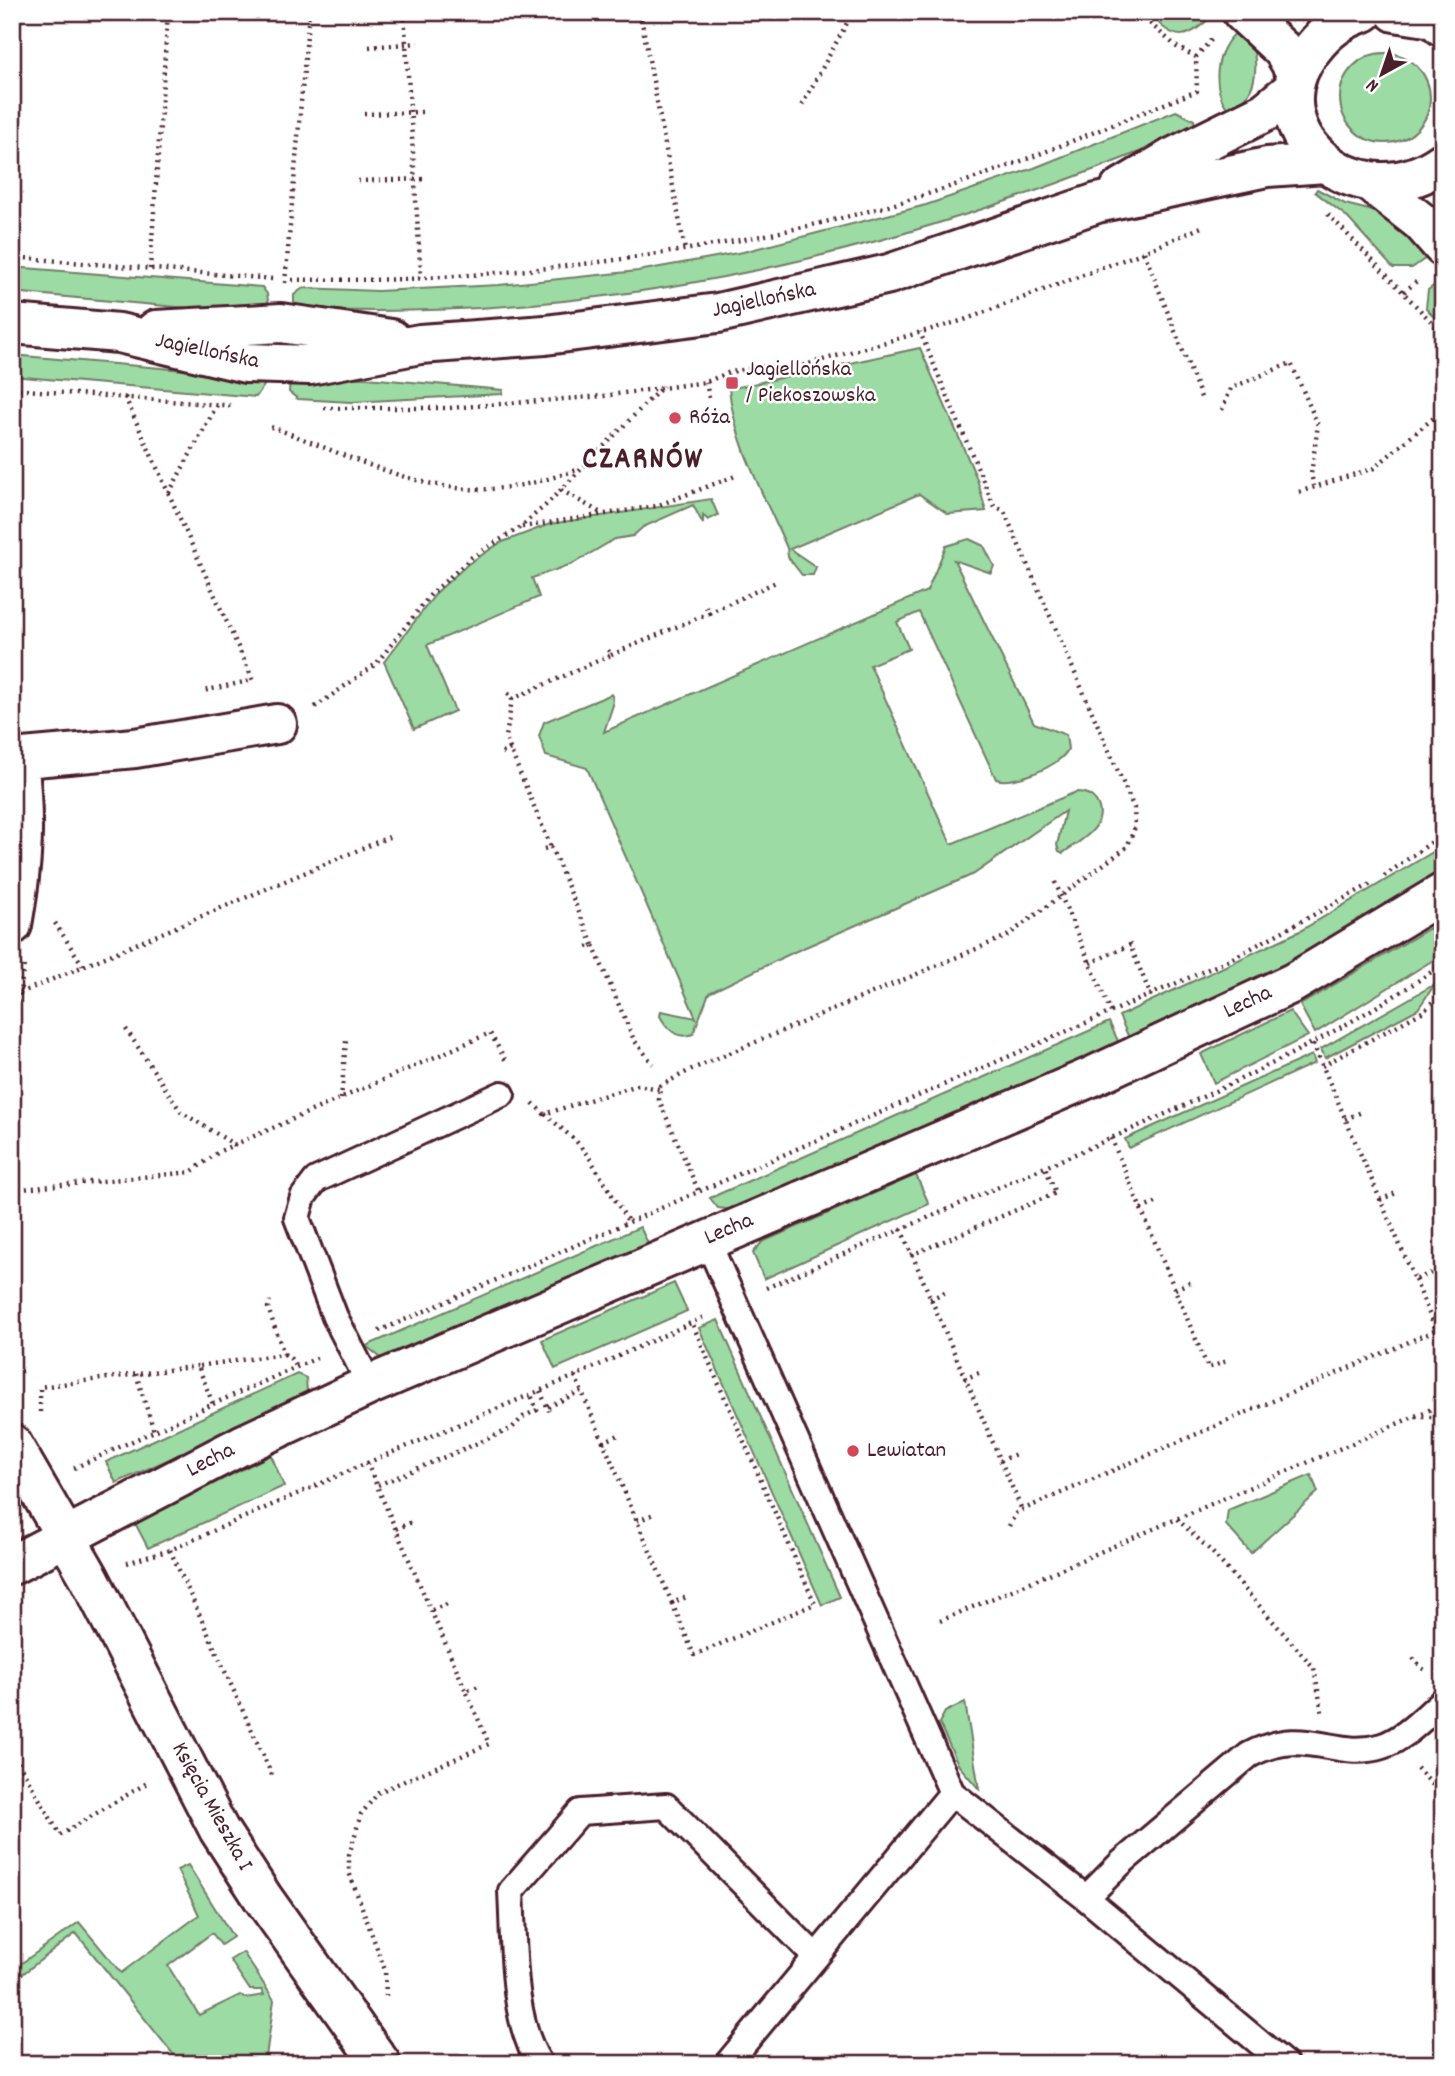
<svg xmlns="http://www.w3.org/2000/svg" width="1455" height="2076" font-family="Dekko,sans-serif">
<style>
.green{fill:#9cdba4;stroke:#737d68;stroke-width:2}
.lines{fill:none;stroke-linecap:round;stroke-linejoin:round}
.lane-casing{stroke:#4a1f2b;stroke-width:30}
.street-casing{stroke:#4a1f2b;stroke-width:44}
.secondary-casing{stroke:#4a1f2b;stroke-width:44}
.path{stroke:#4a1f2b;stroke-width:4.5;stroke-dasharray:2 5;stroke-linecap:butt}
.lane{stroke:#fff;stroke-width:24}
.street{stroke:#fff;stroke-width:38}
.secondary{stroke:#fff;stroke-width:38}
.poi-dot{fill:#d1495b;stroke:#fff;stroke-width:2.5}
.labels{text-anchor:middle;dominant-baseline:central;stroke-width:5;stroke-linejoin:round;paint-order:stroke}
.street-label{font-size:23px;fill:#4a1f2b;stroke:#fff}
.poi-label{font-size:23px;fill:#4a1f2b;stroke:#fff;text-anchor:start}
.district-label{font-size:30px;font-weight:bold;letter-spacing:2px;fill:#4a1f2b;stroke:#fff}
</style>
<rect width="100%" height="100%" fill="#fff"/>
<filter id="ink" filterUnits="userSpaceOnUse"><feTurbulence type="fractalNoise" baseFrequency=".0143" numOctaves="2"/><feDisplacementMap in="SourceGraphic" scale="14" xChannelSelector="R" yChannelSelector="G"/><feConvolveMatrix kernelMatrix="1 2 1 2 8 2 1 2 1" color-interpolation-filters="sRGB"/></filter>
<g filter="url(#ink)">
<!-- green -->
<path class="green" d="M 1149,12 L 1215,12 C 1190,40 1174,45 1149,12 Z
M 1237,32 L 1253,48 C 1259,74 1254,97 1230,111 C 1210,90 1215,49 1237,32 Z
M1340 98a45 45 0 1 1 90 0a45 45 0 1 1-90 0Z
M 1176,111 L 1194,120 L 1195,129 C 905,252 610,324 294,309 L 294,295 L 303,288 L 378,291 L 499,285 L 638,271 L 743,252 L 926,205 L 1034,168 Z
M 1317,189 L 1345,204 L 1377,212 L 1427,249 L 1426,258 L 1412,268 L 1393,268 L 1346,216 L 1315,192 Z
M 12,267 L 262,287 L 267,294 L 269,306 L 199,309 L 12,292 Z
M 1440,281 L 1443,281 L 1443,327 L 1426,308 L 1428,290 Z
M 920,348 L 977,479 L 986,511 L 948,514 L 919,494 L 790,549 L 816,567 L 813,575 L 802,575 L 788,557 L 787,548 C 765,497 735,445 729,389 Z
M 12,355 L 263,377 L 265,384 L 256,397 L 12,376 Z
M 290,378 L 366,378 L 503,390 L 502,394 L 351,402 L 298,399 L 289,392 Z
M 711,499 L 718,515 L 708,520 L 703,515 L 703,524 L 693,505 L 643,527 L 633,536 L 615,539 L 572,564 L 532,578 L 539,597 L 427,645 L 455,711 L 414,729 L 384,662 L 437,592 L 468,564 L 500,543 L 550,524 Z
M 969,539 L 984,546 L 994,566 L 991,573 L 954,560 L 1034,723 L 1066,735 L 1068,749 C 1061,766 1013,785 996,779 L 919,612 L 897,622 L 909,649 L 870,665 L 951,844 L 1076,792 C 1084,792 1091,794 1096,801 C 1111,826 1079,841 1063,853 L 1059,851 L 1057,845 L 1065,811 L 974,874 L 794,952 L 709,993 L 693,1034 C 677,1040 667,1029 660,1016 L 661,1011 L 696,1018 L 587,768 L 546,756 L 539,736 L 544,722 L 612,694 L 613,705 L 604,732 L 927,591 L 946,546 Z
M 1443,846 L 1443,875 L 1267,977 L 1130,1040 L 1119,1016 L 1300,931 Z
M 1430,928 L 1443,954 L 1315,1033 L 1300,1005 Z
M 1435,984 L 1418,1009 L 1325,1058 L 1321,1049 Z
M 1290,1011 L 1308,1036 L 1214,1083 L 1201,1054 Z
M 1109,1022 L 1120,1045 L 735,1210 L 718,1208 L 710,1198 Z
M 1312,1055 L 1315,1063 L 1129,1148 L 1125,1139 Z
M 916,1175 L 929,1204 L 764,1279 L 753,1253 L 762,1242 Z
M 640,1227 L 649,1245 L 393,1358 L 380,1357 L 366,1346 Z
M 674,1283 L 687,1311 L 555,1369 L 542,1340 Z
M 718,1320 L 840,1597 L 822,1605 L 699,1328 Z
M 297,1374 L 306,1378 L 307,1391 L 302,1400 L 116,1483 L 106,1462 Z
M 271,1455 L 284,1486 L 148,1548 L 135,1523 Z
M 1311,1475 L 1318,1492 L 1251,1553 L 1226,1525 L 1228,1510 Z
M 965,1702 L 979,1789 L 959,1766 L 939,1723 L 945,1712 Z
M 188,1865 L 233,1937 L 221,1945 L 212,1933 L 168,1966 L 199,2015 L 240,1995 L 246,1998 L 264,1995 L 262,1990 L 250,1990 L 230,1960 L 243,1952 L 274,2000 L 265,2064 L 181,2064 L 76,1933 L 12,1982 L 12,1970 L 79,1922 L 121,1973 L 199,1915 L 177,1870 Z"/>
<g class="lines">
<defs>
<path id="lane" d="M 707,1240 L 952,1793 L 1086,1898 L 1285,2064
M 370,1385 L 335,1317 L 297,1218 L 303,1197 L 316,1180 L 502,1094
M 1086,1898 L 1121,1863 L 1249,1755 C 1306,1724 1335,1761 1382,1746 C 1405,1739 1425,1716 1443,1701
M 540,2064 C 511,2020 514,1943 511,1891 L 580,1812 L 666,1806 L 816,1957
M 727,2064 L 952,1793"/>
<path id="street" d="M 1242,12 L 1283,50 L 1296,72
M 1370,182 L 1421,222 L 1443,247
M 12,759 L 135,748 L 277,724
M 12,925 C 23,864 25,821 18,759
M 12,1444 L 89,1577 L 219,1830 L 263,1898 L 381,2064
M 12,1565 L 242,1445 L 370,1385 L 1091,1077 L 1293,983 L 1443,893"/>
<path id="secondary" d="M 1364,12 C 1342,19 1327,30 1313,48 C 1248,126 1354,225 1443,162
M 1395,12 L 1433,18 L 1443,27
M 1120,189 L 1172,158 L 1265,112 L 1292,90
M 12,324 L 119,333 L 246,363 L 310,365 L 420,344 L 545,335 L 718,313 L 889,274 L 1097,203 L 1267,167 L 1326,163
M 156,330 L 281,323 L 391,339"/>
</defs>
<!-- lane casing -->
<use href="#lane" class="lane-casing"/>
<!-- street casing -->
<use href="#street" class="street-casing"/>
<!-- secondary casing -->
<use href="#secondary" class="secondary-casing"/>
<!-- path -->
<path class="path" d="M 404,12 L 421,278
M 640,12 L 685,250
M 369,47 L 418,43
M 1196,57 L 1212,39
M 802,105 L 853,12
M 364,114 L 422,112
M 358,181 L 427,179
M 1328,214 L 1443,334
M 1144,252 L 1202,400
M 12,257 L 273,279
M 150,269 L 168,12
M 292,280 C 336,279 381,281 424,278 C 568,270 730,248 869,211 C 981,182 1089,133 1197,91 L 1196,57 L 1177,47 L 1137,12
M 285,283 L 309,12
M 1404,292 L 1418,280
M 706,382 L 709,398
M 12,389 L 235,406
M 125,397 L 253,680 L 203,691
M 324,408 L 449,408 L 603,396 L 706,382 L 730,372 L 767,366 L 794,368 L 964,320 L 1144,252 L 1204,226
M 1222,410 L 1231,388 L 1291,363 L 1318,425 L 1311,474 L 1314,486
M 271,427 C 337,450 420,494 491,489 C 522,487 550,479 579,469
M 561,490 L 601,513
M 1299,492 L 1374,468 L 1443,410
M 169,493 L 217,405
M 522,527 L 656,506 L 738,475
M 709,613 L 778,581
M 611,655 L 709,613 L 706,607
M 508,693 L 512,699 L 506,737 L 510,749
M 512,699 L 611,655 L 608,650
M 315,707 L 376,664 L 431,594 L 472,557 L 519,528 L 546,505 L 663,386
M 12,710 L 21,716
M 502,753 L 510,749 L 551,847
M 544,849 L 551,847 L 593,945
M 1384,876 L 1443,834
M 55,923 L 84,967
M 587,947 L 593,945 L 634,1040 L 653,1064
M 1090,963 L 1130,945 L 1151,996
M 1439,967 L 1443,975
M 20,993 L 389,837
M 1111,1012 L 1229,960 L 1371,884
M 126,1029 L 181,1112 L 235,1145
M 12,1044 L 24,965
M 1313,1044 L 1415,1280 L 1431,1273
M 1322,1066 L 1424,1011 L 1443,990
M 341,1099 L 346,1041
M 533,1103 L 544,1114 L 638,1085 L 659,1089
M 545,1114 L 576,1141 L 589,1157 L 629,1223
M 1345,1119 L 1362,1112
M 1111,1138 L 1208,1368 L 1227,1361
M 12,1190 L 191,1172 L 220,1151 L 490,1033 L 506,1061
M 698,1190 L 659,1100 L 660,1086 L 692,1069 L 1007,936 L 1127,847 L 1135,827 L 1134,808 L 1004,511 L 994,506 L 920,332
M 1380,1200 L 1396,1193
M 1141,1209 L 1158,1202
M 901,1229 L 1022,1510
M 911,1255 L 1056,1193 L 1045,1167
M 1415,1280 L 1436,1330
M 766,1288 C 871,1242 976,1197 1082,1151 C 1207,1096 1330,1042 1443,964
M 1175,1289 L 1193,1281
M 930,1299 L 946,1292
M 379,1331 L 1111,1012 L 1055,882
M 284,1354 L 291,1359 L 296,1367
M 136,1374 L 154,1431
M 575,1376 L 672,1603 L 689,1596
M 964,1379 L 981,1372
M 540,1391 L 549,1411
M 213,1404 L 317,1358
M 1443,1404 L 1413,1417 L 1443,1417
M 548,1407 L 581,1391
M 40,1412 L 40,1387 L 198,1366
M 603,1442 L 621,1434
M 1000,1461 L 1016,1454
M 367,1463 L 575,1376 L 704,1317
M 74,1468 L 213,1404 L 198,1366 L 284,1354 L 268,1308 L 270,1301
M 378,1485 L 511,1429 L 523,1417 L 537,1410 L 531,1395
M 1177,1519 L 1212,1552 L 1314,1668 L 1322,1712
M 637,1521 L 654,1514
M 1009,1526 L 1016,1513 L 1022,1510 L 1443,1327
M 396,1529 L 412,1522
M 127,1563 L 170,1550
M 672,1603 L 694,1655 L 815,1604 L 692,1323
M 432,1610 L 447,1604
M 940,1621 L 1413,1417
M 1413,1658 L 1425,1671
M 12,1765 L 18,1762 L 60,1835 L 147,1783
M 1417,1768 L 1443,1796
M 272,1775 L 170,1550 L 367,1463 L 466,1691 L 481,1685
M 386,1996 L 385,1970 L 349,1872 L 349,1855 L 361,1814 L 379,1792 L 489,1744 L 466,1691"/>
<!-- lane -->
<use href="#lane" class="lane"/>
<!-- street -->
<use href="#street" class="street"/>
<!-- secondary -->
<use href="#secondary" class="secondary"/>
</g>
</g>
<!-- markers -->
<g class="poi-dot">
<rect x="725" y="376" width="14" height="14" rx="3.5"/>
<circle cx="675" cy="418" r="7"/>
<circle cx="853" cy="1451" r="7"/>
</g>
<g class="labels">
<!-- street labels -->
<g class="street-label">
<text transform="translate(764 301) rotate(-12)">Jagiellońska</text>
<text transform="translate(207 352) rotate(12)">Jagiellońska</text>
<text transform="translate(1248 1003) rotate(-25)">Lecha</text>
<text transform="translate(729 1230) rotate(-23)">Lecha</text>
<text transform="translate(211 1461) rotate(-27)">Lecha</text>
<text transform="translate(211 1807) rotate(61)">Księcia Mieszka I</text>
</g>
<!-- poi labels -->
<g class="poi-label">
<text x="746" y="370">Jagiellońska<tspan x="746" dy="26">/ Piekoszowska</tspan></text>
<text x="689" y="418">Róża</text>
<text x="867" y="1451">Lewiatan</text>
</g>
<!-- district labels -->
<g class="district-label">
<text x="643" y="461">CZARNÓW</text>
</g>
</g>
<!-- margin -->
<rect width="1455" height="2076" fill="none" stroke="#fff" stroke-width="42"/>
<rect x="21" y="21" width="1413" height="2034" fill="none" stroke="#4a1f2b" stroke-width="2.5" filter="url(#ink)"/>
<!-- north arrow -->
<g transform="translate(1382 74) rotate(220)" stroke="#ffffff" stroke-width="5" paint-order="stroke">
<path d="M0-5L12 26L0 18L-12 26Z" fill="#4a1f2b"/>
<text y="-10" font-size="19" font-weight="bold" text-anchor="middle" fill="#4a1f2b">N</text>
</g>
</svg>
